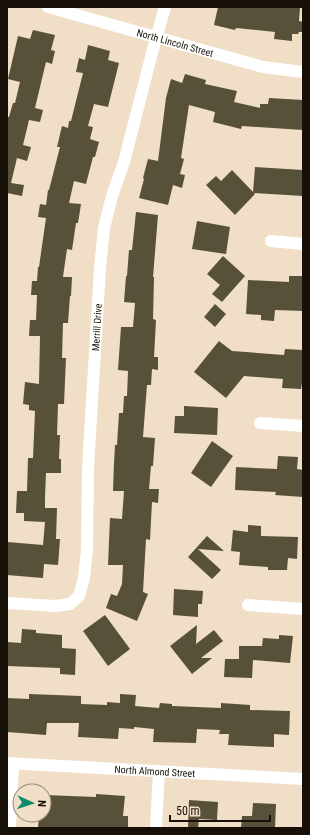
<svg xmlns="http://www.w3.org/2000/svg" width="310" height="835" font-family="'Roboto Condensed',sans-serif">
<style>
.building{fill:#58513a}
.lines{fill:none;stroke-linecap:round;stroke-linejoin:round}
.street{stroke:#fff;stroke-width:12}
.labels{text-anchor:middle;dominant-baseline:central;stroke-width:4;stroke-linejoin:round;paint-order:stroke}
.street-label{font-size:10px;fill:#161008;stroke:#f0dec6}
</style>
<rect width="100%" height="100%" fill="#f0dec6"/>
<!-- building -->
<path class="building" d="M 218,7 L 300,8 L 299,21 L 303,22 L 303,32 L 299,32 L 298,34 L 292,34 L 292,41 L 274,39 L 275,32 L 236,28 L 235,30 L 214,25 Z
M 33,30 L 55,35 L 51,50 L 55,51 L 52,64 L 46,62 L 35,108 L 43,110 L 40,122 L 29,120 L 23,145 L 31,147 L 27,161 L 17,158 L 11,183 L 24,185 L 22,196 L 7,193 L 7,117 L 9,117 L 13,103 L 15,103 L 20,82 L 8,79 L 18,36 L 30,39 Z
M 88,45 L 110,51 L 108,60 L 119,63 L 108,107 L 94,104 L 88,126 L 93,127 L 90,139 L 99,142 L 95,157 L 93,157 L 86,184 L 74,181 L 69,203 L 81,204 L 78,223 L 76,223 L 72,250 L 67,249 L 63,277 L 72,277 L 71,296 L 70,296 L 68,323 L 63,323 L 62,358 L 66,358 L 64,404 L 58,404 L 57,435 L 60,435 L 59,459 L 61,459 L 61,473 L 46,473 L 45,497 L 45,508 L 57,508 L 56,539 L 60,539 L 58,565 L 44,564 L 43,578 L 7,575 L 7,542 L 43,545 L 45,522 L 24,521 L 24,513 L 16,513 L 17,491 L 27,491 L 28,458 L 33,458 L 35,411 L 29,410 L 29,405 L 23,404 L 25,382 L 39,384 L 40,336 L 29,336 L 30,320 L 36,320 L 37,295 L 31,295 L 32,281 L 37,281 L 38,267 L 39,267 L 46,218 L 38,217 L 40,204 L 46,205 L 48,190 L 49,190 L 60,147 L 57,147 L 62,126 L 68,128 L 69,121 L 71,121 L 83,73 L 76,72 L 79,58 L 85,60 Z
M 185,74 L 206,80 L 205,84 L 237,91 L 234,102 L 260,108 L 260,104 L 268,104 L 269,98 L 303,100 L 303,130 L 242,126 L 241,129 L 213,122 L 215,112 L 189,105 L 181,158 L 184,159 L 180,174 L 185,175 L 182,188 L 173,185 L 168,205 L 139,198 L 144,179 L 143,178 L 148,159 L 158,161 L 166,98 L 171,79 L 182,83 Z
M 255,167 L 303,170 L 303,196 L 254,193 L 255,194 L 235,215 L 206,185 L 216,176 L 221,181 L 232,170 L 253,192 Z
M 136,212 L 158,215 L 153,277 L 154,277 L 153,319 L 156,320 L 154,357 L 158,357 L 158,370 L 152,369 L 151,385 L 147,385 L 143,437 L 155,438 L 153,466 L 151,466 L 149,489 L 159,489 L 158,503 L 152,502 L 150,540 L 146,539 L 143,592 L 148,594 L 137,621 L 106,608 L 111,594 L 117,596 L 122,584 L 123,565 L 108,565 L 110,518 L 122,519 L 124,491 L 113,491 L 114,463 L 115,445 L 117,445 L 119,413 L 123,413 L 124,396 L 127,396 L 128,371 L 118,370 L 121,327 L 133,327 L 135,303 L 124,302 L 126,276 L 127,276 L 129,250 L 132,250 Z
M 197,221 L 230,227 L 226,254 L 192,249 Z
M 223,256 L 245,276 L 222,302 L 212,294 L 220,285 L 207,274 Z
M 289,276 L 303,276 L 303,311 L 275,310 L 274,321 L 261,320 L 261,315 L 246,314 L 248,280 L 289,282 Z
M 215,304 L 226,314 L 215,327 L 204,317 Z
M 219,341 L 232,351 L 284,355 L 285,349 L 303,350 L 303,378 L 301,389 L 282,388 L 283,379 L 244,376 L 226,398 L 194,372 Z
M 184,406 L 218,408 L 217,435 L 174,433 L 175,416 L 184,416 Z
M 212,441 L 233,456 L 211,487 L 191,473 Z
M 278,456 L 298,457 L 297,469 L 303,470 L 303,497 L 275,495 L 276,492 L 235,490 L 236,467 L 277,469 Z
M 248,525 L 261,526 L 261,536 L 298,537 L 297,559 L 288,558 L 287,570 L 268,570 L 268,567 L 239,565 L 240,552 L 231,551 L 233,530 L 248,532 Z
M 207,536 L 224,551 L 198,549 L 221,570 L 212,579 L 188,557 Z
M 174,589 L 203,591 L 202,604 L 198,604 L 198,617 L 173,615 Z
M 105,615 L 130,649 L 108,666 L 83,631 Z
M 197,625 L 196,644 L 214,630 L 223,641 L 201,658 L 212,658 L 192,674 L 170,646 Z
M 22,629 L 36,630 L 36,633 L 62,635 L 62,648 L 76,649 L 75,675 L 60,674 L 60,668 L 7,666 L 7,642 L 21,643 Z
M 279,635 L 293,636 L 290,663 L 253,660 L 252,678 L 224,677 L 225,659 L 239,659 L 239,646 L 262,646 L 263,638 L 279,639 Z
M 29,694 L 81,696 L 81,704 L 107,705 L 107,702 L 120,703 L 120,694 L 136,695 L 135,706 L 159,708 L 160,703 L 172,704 L 172,706 L 221,708 L 221,703 L 250,705 L 250,710 L 290,711 L 289,735 L 274,734 L 274,747 L 228,745 L 229,734 L 219,734 L 220,730 L 197,729 L 196,743 L 153,742 L 154,729 L 134,727 L 134,729 L 119,728 L 118,739 L 78,737 L 79,723 L 47,723 L 46,735 L 7,732 L 7,698 L 29,699 Z
M 96,794 L 125,796 L 123,816 L 128,816 L 128,828 L 38,828 L 39,815 L 44,815 L 44,795 L 96,797 Z
M 189,800 L 218,802 L 217,820 L 199,819 L 198,828 L 188,828 Z
M 253,803 L 276,804 L 275,828 L 241,828 L 242,816 L 252,816 Z"/>
<g class="lines">
<!-- street -->
<g class="street">
<path id="s1" d="M 48,7 L 263,67 L 303,72"/>
<path d="M 271,241 L 303,244"/>
<path d="M 260,423 L 303,426"/>
<path id="s2" d="M 7,603 L 55,606 L 70,604 L 79,596 L 84,578 L 87,550 L 88,468 L 100,268 L 104,228 L 112,196 L 124,162 L 152,53 L 165,7"/>
<path d="M 248,605 L 303,609"/>
<path id="s3" d="M 7,763 L 303,779"/>
<path d="M 10,828 L 13,764"/>
<path d="M 156,828 L 159,772"/>
</g>
</g>
<g class="labels">
<!-- street labels -->
<g class="street-label">
<text stroke="none"><textPath href="#s1" startOffset="132">North Lincoln Street</textPath></text>
<text stroke="none"><textPath href="#s2" startOffset="345">Merrill Drive</textPath></text>
<text stroke="none"><textPath href="#s3" startOffset="148">North Almond Street</textPath></text>
</g>
</g>
<!-- border -->
<rect width="310" height="835" fill="none" stroke="#161008" stroke-width="16"/>
<!-- north arrow -->
<g transform="translate(32 803) rotate(93)"><circle r="19" fill="#f0dec6" stroke="#998c7a"/>
<path d="M0-3L7 15L0 10L-7 15Z" fill="#0e8a6d"/>
<text y="-6" font-size="11" font-weight="bold" text-anchor="middle" fill="#161008">N</text>
</g>
<!-- scale -->
<path d="M170 815v6h100v-6" fill="none" stroke="#161008" stroke-width="2"/>
<text x="176" y="815" font-size="12" fill="#161008" stroke="#f0dec6" stroke-width="3" paint-order="stroke">50 m</text>
</svg>
